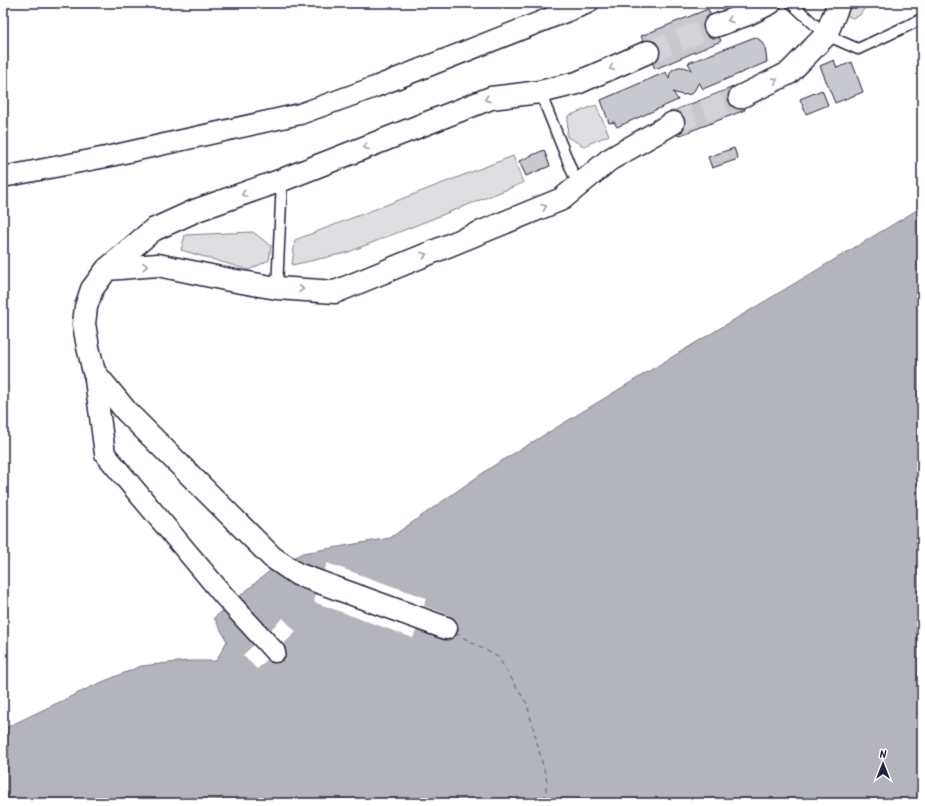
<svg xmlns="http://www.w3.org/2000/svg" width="925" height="806" font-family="Kalam,sans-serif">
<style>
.green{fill:#dfdfe2;stroke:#80808e}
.water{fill:#b4b4bc;stroke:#7a7a88}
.pier{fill:#fff}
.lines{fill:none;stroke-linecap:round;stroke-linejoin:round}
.ferry{stroke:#5c5c6f;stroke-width:1;stroke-dasharray:5 4;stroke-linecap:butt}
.building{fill:#c8c8cf;stroke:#22223b}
.tertiary-tunnel{stroke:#d3d3d8;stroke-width:22;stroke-dasharray:22 11;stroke-linecap:butt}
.service-casing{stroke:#22223b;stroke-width:13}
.minor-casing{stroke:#22223b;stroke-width:23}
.tertiary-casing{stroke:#22223b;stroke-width:25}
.service{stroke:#fff;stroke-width:10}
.minor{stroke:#fff;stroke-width:20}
.tertiary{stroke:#fff;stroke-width:22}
.oneway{stroke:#9c9ca7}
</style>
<rect width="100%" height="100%" fill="#fff"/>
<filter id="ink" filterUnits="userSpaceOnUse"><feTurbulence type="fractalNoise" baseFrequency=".025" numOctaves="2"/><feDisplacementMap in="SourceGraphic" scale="8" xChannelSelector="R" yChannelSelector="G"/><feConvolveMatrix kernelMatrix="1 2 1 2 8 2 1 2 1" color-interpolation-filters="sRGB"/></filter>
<g filter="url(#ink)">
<!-- green -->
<path class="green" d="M 847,3 L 868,3 L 860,15 L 853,18 L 843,14 Z
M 596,105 L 609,135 L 584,146 L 567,137 L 568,116 Z
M 513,156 L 523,183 L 346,253 L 292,265 L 295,240 Z
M 253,232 L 271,246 L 269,260 L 249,270 L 181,250 L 185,235 Z"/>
<!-- water -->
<path class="water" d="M 922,207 L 922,803 L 3,803 L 3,729 L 95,685 L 141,666 L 187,661 L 216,661 L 227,641 L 214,618 L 273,568 L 303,553 L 390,538 L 490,468 L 682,351 Z"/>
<!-- pier -->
<path class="pier" d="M 327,563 L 426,598 L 424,606 L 449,615 L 442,634 L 418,625 L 413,638 L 314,602 L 316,594 L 293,585 L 301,564 L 324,572 Z
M 283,618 L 296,632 L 257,669 L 243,655 Z"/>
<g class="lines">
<!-- ferry -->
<path class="ferry" d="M 455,633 L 498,657 L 527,704 L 547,781 L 544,803"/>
</g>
<!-- building -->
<path class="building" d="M 708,9 L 721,41 L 655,69 L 641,36 Z
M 755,37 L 760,40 L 765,47 L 767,62 L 703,89 L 699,82 L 694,91 L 691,94 L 682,95 L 673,92 L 678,100 L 617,127 L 614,122 L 609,123 L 601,100 L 666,72 L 669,79 L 670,73 L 672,70 L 678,67 L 684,67 L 692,70 L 688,63 Z
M 834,60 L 837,68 L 852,62 L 863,92 L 835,103 L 820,66 Z
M 736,86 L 745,110 L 678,136 L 668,113 Z
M 822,90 L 828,105 L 806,114 L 800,99 Z
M 734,148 L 738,159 L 712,168 L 708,157 Z
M 544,150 L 550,166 L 526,176 L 519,161 Z"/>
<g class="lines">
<!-- tertiary-tunnel -->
<path class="tertiary-tunnel" d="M 648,52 L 715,26
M 673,123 L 740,97"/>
<defs>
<path id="service" d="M 791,3 L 826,35 L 858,49 L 922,19
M 540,92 L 578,186
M 277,288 L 282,180"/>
<path id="minor" d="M 3,177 L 106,157 L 300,114 L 375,87 L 588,3
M 94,372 L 105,454 L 224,596 L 275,652"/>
<path id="tertiary" d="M 715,26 L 748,14 L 770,3
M 740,97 L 789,73 L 826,35 L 839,3
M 107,269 L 158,265 L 230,280 L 277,288 L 335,292 L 562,199 L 609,160 L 673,123
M 446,628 L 297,574 L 272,557 L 127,412 L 94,372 L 88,347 L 84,324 L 86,307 L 92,289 L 107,269 L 153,230 L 197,210 L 282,180 L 491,98 L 540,92 L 577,83 L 648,52"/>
</defs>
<!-- service casing -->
<use href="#service" class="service-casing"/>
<!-- minor casing -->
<use href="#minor" class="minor-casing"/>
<!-- tertiary casing -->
<use href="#tertiary" class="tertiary-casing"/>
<!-- service -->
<use href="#service" class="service"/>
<!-- minor -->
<use href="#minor" class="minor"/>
<!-- tertiary -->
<use href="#tertiary" class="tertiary"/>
</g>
<!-- one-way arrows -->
<defs><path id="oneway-chevron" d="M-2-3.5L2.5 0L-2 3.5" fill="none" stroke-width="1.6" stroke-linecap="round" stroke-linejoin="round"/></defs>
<g class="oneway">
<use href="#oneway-chevron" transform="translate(730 20) rotate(160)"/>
<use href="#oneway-chevron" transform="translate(612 68) rotate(157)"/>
<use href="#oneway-chevron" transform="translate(775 80) rotate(-26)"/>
<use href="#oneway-chevron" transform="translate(487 99) rotate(161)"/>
<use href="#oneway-chevron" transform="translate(366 147) rotate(158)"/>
<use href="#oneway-chevron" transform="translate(244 194) rotate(161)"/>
<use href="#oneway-chevron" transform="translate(544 207) rotate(-22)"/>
<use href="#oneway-chevron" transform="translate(424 255) rotate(-22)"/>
<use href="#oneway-chevron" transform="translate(145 266) rotate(-4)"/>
<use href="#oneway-chevron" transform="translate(301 289) rotate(4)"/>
</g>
</g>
<!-- margin -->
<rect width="925" height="806" fill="none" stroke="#fff" stroke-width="16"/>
<rect x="8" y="8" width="909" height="790" fill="none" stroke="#22223b" stroke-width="1.5" filter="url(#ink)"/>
<!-- north arrow -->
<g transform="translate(883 764)" stroke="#ffffff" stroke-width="3" paint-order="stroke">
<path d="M0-3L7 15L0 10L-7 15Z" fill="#22223b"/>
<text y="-6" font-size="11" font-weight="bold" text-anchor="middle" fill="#22223b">N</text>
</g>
</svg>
